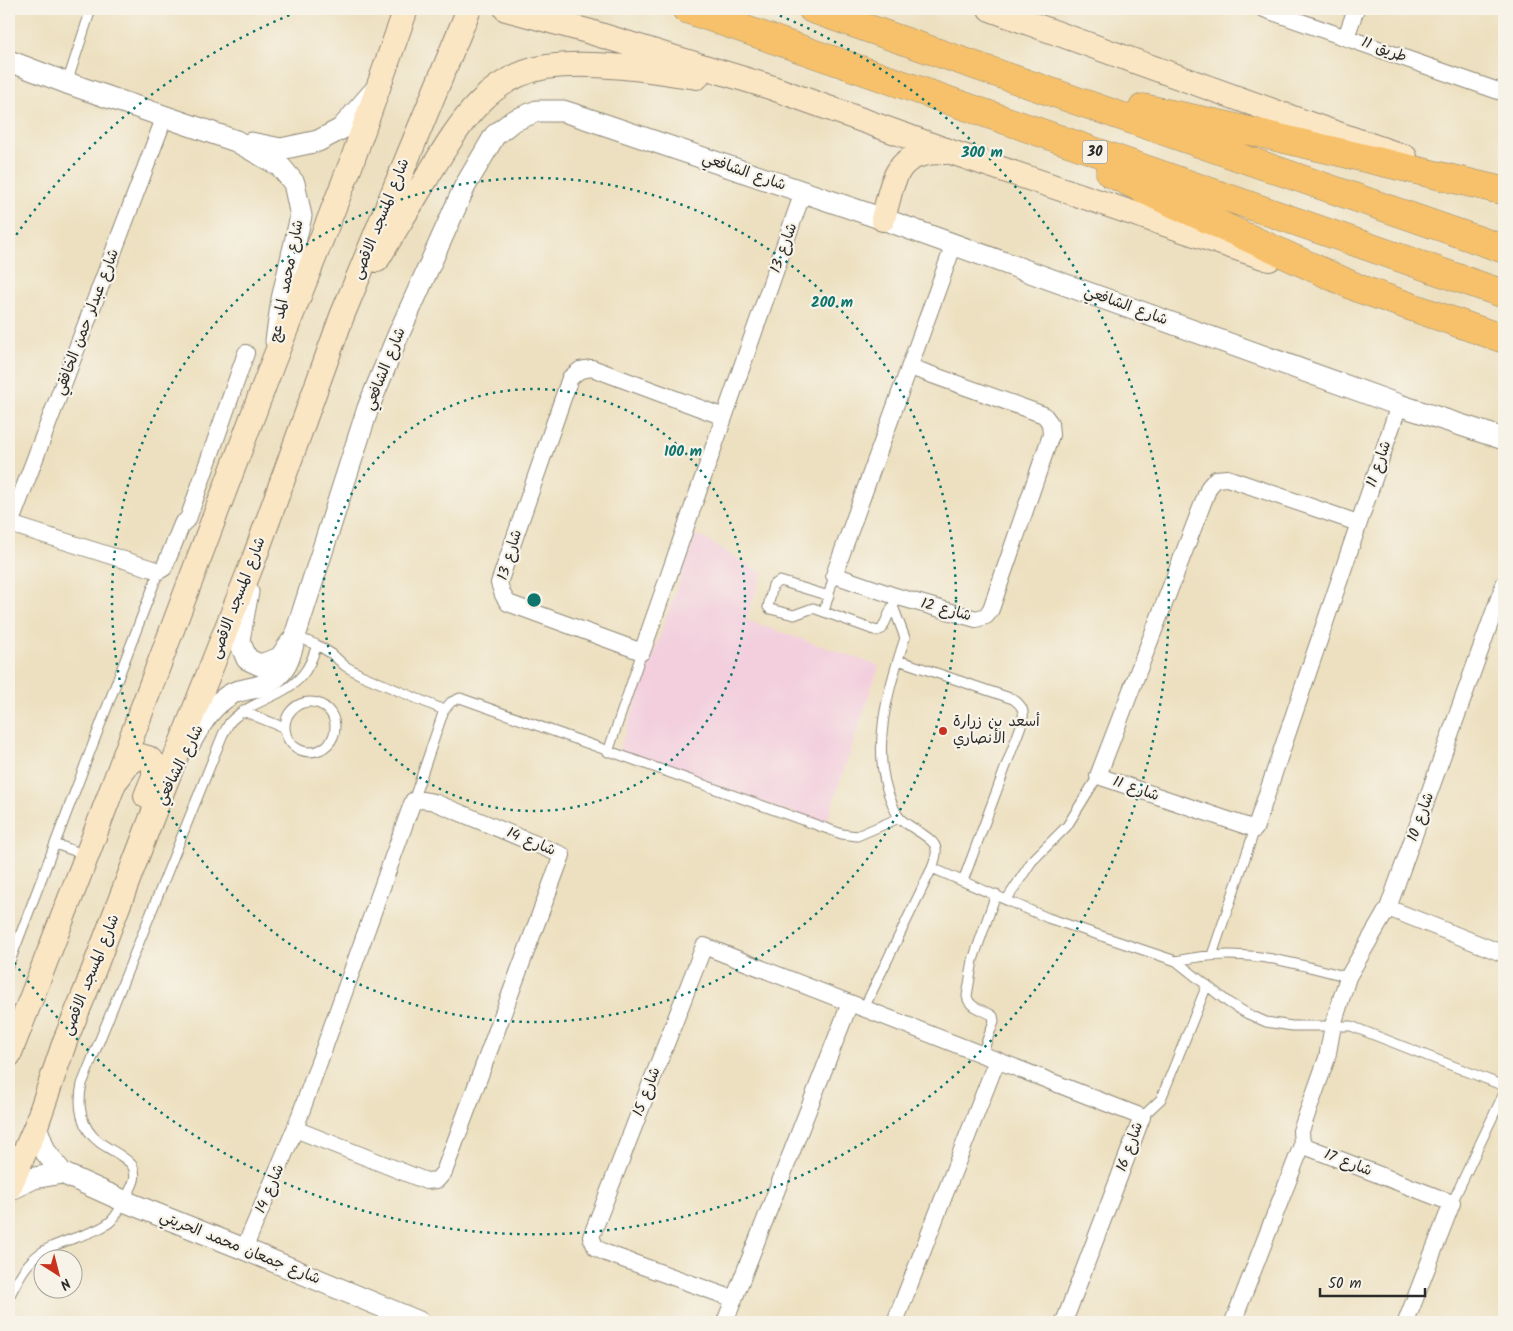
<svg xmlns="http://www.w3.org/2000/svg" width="1513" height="1331" font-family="Kalam,'Playpen Sans Arabic',sans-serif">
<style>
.built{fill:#f3cfde}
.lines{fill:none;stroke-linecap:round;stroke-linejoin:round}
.service-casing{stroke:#8c8676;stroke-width:11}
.minor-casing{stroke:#8c8676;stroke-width:18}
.tertiary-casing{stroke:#8c8676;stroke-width:23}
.secondary-casing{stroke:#8c8676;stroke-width:26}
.motorway-casing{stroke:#8c8676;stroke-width:29}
.service{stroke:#fff;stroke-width:9}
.minor{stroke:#fff;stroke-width:16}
.tertiary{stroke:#fff;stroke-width:21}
.secondary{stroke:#fbe6c4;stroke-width:24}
.motorway{stroke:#f6c16b;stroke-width:28}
.ring{fill:none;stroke:#0f766e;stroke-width:2.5;stroke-dasharray:2.5 5}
.poi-dot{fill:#c8321e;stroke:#f7f3e8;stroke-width:2}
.labels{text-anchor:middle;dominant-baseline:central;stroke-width:4.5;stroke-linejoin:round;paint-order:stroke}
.shield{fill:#f7f3e8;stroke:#686764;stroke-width:1}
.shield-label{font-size:14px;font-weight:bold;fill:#2b2b2b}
.street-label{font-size:15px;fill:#2b2b2b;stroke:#f7f3e8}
.poi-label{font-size:15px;fill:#2b2b2b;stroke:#f7f3e8;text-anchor:start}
.centre{fill:#0f766e;stroke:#f7f3e8;stroke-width:2.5}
.ring-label{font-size:15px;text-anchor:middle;font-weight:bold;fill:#0f766e;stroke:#f7f3e8;stroke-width:4.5;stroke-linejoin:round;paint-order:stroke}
</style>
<rect width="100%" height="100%" fill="#f7f3e8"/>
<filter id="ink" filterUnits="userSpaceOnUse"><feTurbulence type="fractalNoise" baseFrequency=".02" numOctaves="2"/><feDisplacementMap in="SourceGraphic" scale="10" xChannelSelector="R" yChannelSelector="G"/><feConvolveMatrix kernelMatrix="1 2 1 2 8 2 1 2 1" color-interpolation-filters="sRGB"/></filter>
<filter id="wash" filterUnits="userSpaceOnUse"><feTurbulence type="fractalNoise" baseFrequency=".0096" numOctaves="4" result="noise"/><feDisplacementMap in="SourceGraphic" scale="20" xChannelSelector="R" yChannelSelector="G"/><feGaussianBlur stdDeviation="1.12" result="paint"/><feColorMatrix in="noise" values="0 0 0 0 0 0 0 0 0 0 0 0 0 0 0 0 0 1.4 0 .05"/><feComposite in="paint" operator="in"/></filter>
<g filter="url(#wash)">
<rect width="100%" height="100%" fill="#ede0c0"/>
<!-- built -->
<path class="built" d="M 696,534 L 762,573 L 746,620 L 879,666 L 826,824 L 618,753 Z"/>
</g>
<g filter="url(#ink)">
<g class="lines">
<defs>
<path id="service" d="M 67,83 L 91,9
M 829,596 L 780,581 L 773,585 L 768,607 L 770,609 L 794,615 L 813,608 L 877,631 L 882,629 L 894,603
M 824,612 L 834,575
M 295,636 L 317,645 L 332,654 L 345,666 L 361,675 L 444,710 L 451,702 L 460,698 L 842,834 L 857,836 L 899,818
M 898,660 L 1013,699 C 1023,706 1025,712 1022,723 L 963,881
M285 727a25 25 0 1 1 50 0a25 25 0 1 1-50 0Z
M 243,711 L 285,728
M 608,752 L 642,652
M 413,801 L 444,710
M 55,844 L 86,855
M 932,868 L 1048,918 L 1176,961 L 1229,1003 L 1248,1014 L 1266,1022 L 1292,1026 L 1351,1026 L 1504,1086
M 1007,899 L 1032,861 L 1067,826 L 1098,776
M 1212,955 L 1255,829
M 1176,961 C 1241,946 1286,961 1348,977
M 9,964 L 159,571
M 864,1008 L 932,868 C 934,863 937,855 936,849 C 935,837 906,827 899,817 C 896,814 894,808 892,803 C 869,752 888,689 905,638 L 893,606
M 982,1054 L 994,1021 L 993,1016 C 984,1009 969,1009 967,996 L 973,960 L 996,894
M 1142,1117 L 1161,1099 L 1207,985
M 1452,1203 L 1504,1093
M 9,1297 C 18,1280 25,1263 42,1252 C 61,1239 99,1234 112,1220 C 119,1213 123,1202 128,1194 C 133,1184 138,1176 132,1165 C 123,1155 110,1150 99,1142 C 81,1128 77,1106 82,1084 L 223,734 C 226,730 228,724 231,721 C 252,699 289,697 306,670 C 311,663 314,653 317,645"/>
<path id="minor" d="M 1264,9 L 1504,93
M 1346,37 L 1356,9
M 910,367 L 1044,415 L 1050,423 L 1051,435 L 991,609 L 986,616 L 976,619 L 895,596 L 834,575 L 954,244
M 724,417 L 592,368 L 580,370 L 570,378 L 499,583 L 503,595 L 508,603 L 642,652 L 803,192
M 1358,523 L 1227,478 L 1216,479 L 1209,487 L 1098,776 L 1255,829 L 1399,405
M 10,524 L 159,571 L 164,568 L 182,524 L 188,519 L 246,353
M 9,527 L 165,116
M 1388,908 L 1504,954
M 1302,1145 L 1301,1131 L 1327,1058 L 1333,1025 L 1348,977 L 1388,908 L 1504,584
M 1302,1145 L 1452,1203 L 1406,1322
M 244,1249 L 295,1129 L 413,801 L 423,800 L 434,802 L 562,855 L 444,1172 L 437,1180 L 426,1181 L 295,1129
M 734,1299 L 606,1253 L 596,1248 L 591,1237 L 704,946 L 1142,1117 L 1064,1322
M 725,1322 L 850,1003
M 895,1322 L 997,1060
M 1233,1322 L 1302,1145"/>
<path id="tertiary" d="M 9,61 L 67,83 L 236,141 L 280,166 L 294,183 L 301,216 L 282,299 L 276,341
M 251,143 L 281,149 L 318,141 L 341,129 L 376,89
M 248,592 L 239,640 L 247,659 L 260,665 L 280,658 L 291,642
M 190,743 C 201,723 212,704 233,693 C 242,689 253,689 263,685 C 286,675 290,658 295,636 L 368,408 L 396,340 L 465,186 L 495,135 L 513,121 L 537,111 L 563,111 L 585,118 L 883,219 L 1399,405 L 1504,439
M 36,1126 L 45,1151 L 62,1173 L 124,1201 L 244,1249 L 419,1322
M 9,1190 L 34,1178 L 62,1173"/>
<path id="secondary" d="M 506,9 L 587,31 L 770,87 L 951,152 L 1269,259
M 990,9 L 1312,125 L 1405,157
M 883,219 C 894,179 894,151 945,152
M 377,260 C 393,233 410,206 426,179 C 456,130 484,77 546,67 C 590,60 653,70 697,77
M 118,778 L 129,763 L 141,756 L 148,758 L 154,763 L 154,776 L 146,796
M 9,1055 L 87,855 L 273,362 L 351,164 L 406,9
M 9,1188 L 36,1126 L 65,1041 L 86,990 L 150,822 L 254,559 L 342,316 L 469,9"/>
<path id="motorway" d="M 686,9 L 1504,294
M 812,9 L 1504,249
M 1143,108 L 1229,126 L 1504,191
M 1110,173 L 1155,195 L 1360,289 L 1504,339"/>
</defs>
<!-- service casing -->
<use href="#service" class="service-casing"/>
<!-- minor casing -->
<use href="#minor" class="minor-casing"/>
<!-- tertiary casing -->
<use href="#tertiary" class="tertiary-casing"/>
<!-- secondary casing -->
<use href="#secondary" class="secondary-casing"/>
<!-- motorway casing -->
<use href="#motorway" class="motorway-casing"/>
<!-- service -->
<use href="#service" class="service"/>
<!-- minor -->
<use href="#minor" class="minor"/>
<!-- tertiary -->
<use href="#tertiary" class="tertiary"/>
<!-- secondary -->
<use href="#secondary" class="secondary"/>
<!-- motorway -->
<use href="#motorway" class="motorway"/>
</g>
</g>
<!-- distance rings -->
<g class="ring">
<circle cx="534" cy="600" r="211"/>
<circle cx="534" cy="600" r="422"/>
<path d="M12 241A634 634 0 0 1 302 10M766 10A634 634 0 1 1 12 959"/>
</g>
<!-- markers -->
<circle class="poi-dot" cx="943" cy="731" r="5"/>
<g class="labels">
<!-- shield labels -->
<rect class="shield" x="1082.5" y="140.5" width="25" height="23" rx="4"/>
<g class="shield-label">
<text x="1095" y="152">30</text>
</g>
<!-- street labels -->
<g class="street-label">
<text transform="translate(1384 50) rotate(20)">طريق 11</text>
<text transform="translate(744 172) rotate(19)">شارع الشافعي</text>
<text transform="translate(381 219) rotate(-68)">شارع المسجد الاقصى</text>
<text transform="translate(784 248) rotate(-70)">شارع 13</text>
<text transform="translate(287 281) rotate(-79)">شارع محمد المد عج</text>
<text transform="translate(1126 306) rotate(20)">شارع الشافعي</text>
<text transform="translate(87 322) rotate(-69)">شارع عبدلر حمن الخافقي</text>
<text transform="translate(385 369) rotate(-68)">شارع الشافعي</text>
<text transform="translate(1379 464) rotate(-71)">شارع 11</text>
<text transform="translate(510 555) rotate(-73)">شارع 13</text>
<text transform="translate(238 598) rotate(-69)">شارع المسجد الاقصى</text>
<text transform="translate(946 610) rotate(15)">شارع 12</text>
<text transform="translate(180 765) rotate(-63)">شارع الشافعي</text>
<text transform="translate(1136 789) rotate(19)">شارع 11</text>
<text transform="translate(1421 817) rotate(-70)">شارع 10</text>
<text transform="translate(531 842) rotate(22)">شارع 14</text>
<text transform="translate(91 975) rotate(-68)">شارع المسجد الاقصى</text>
<text transform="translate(647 1092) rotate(-69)">شارع 15</text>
<text transform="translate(1130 1147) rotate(-70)">شارع 16</text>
<text transform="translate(1348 1163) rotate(21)">شارع 17</text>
<text transform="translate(270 1189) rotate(-67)">شارع 14</text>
<text transform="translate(240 1248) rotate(22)">شارع جمعان محمد الحريتي</text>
</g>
<!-- poi labels -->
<g class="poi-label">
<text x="953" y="722">أسعد بن زرارة<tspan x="953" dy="17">الأنصاري</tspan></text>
</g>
</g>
<circle cx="534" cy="600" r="8" class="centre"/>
<g class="ring-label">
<text x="982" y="157">300 m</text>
<text x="832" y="307">200 m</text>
<text x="683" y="456">100 m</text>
</g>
<!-- margin -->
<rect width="1513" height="1331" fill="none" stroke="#f7f3e8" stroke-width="30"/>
<!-- north arrow -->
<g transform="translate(58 1274) rotate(144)"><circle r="24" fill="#f7f3e8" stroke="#a5a39c"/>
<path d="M0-4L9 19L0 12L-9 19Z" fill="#c8321e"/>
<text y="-8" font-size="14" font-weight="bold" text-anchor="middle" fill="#2b2b2b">N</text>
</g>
<!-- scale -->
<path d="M1320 1288v8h105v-8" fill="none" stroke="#2b2b2b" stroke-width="2.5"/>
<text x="1328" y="1288" font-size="15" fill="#2b2b2b" stroke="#f7f3e8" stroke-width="4" paint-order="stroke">50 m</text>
</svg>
